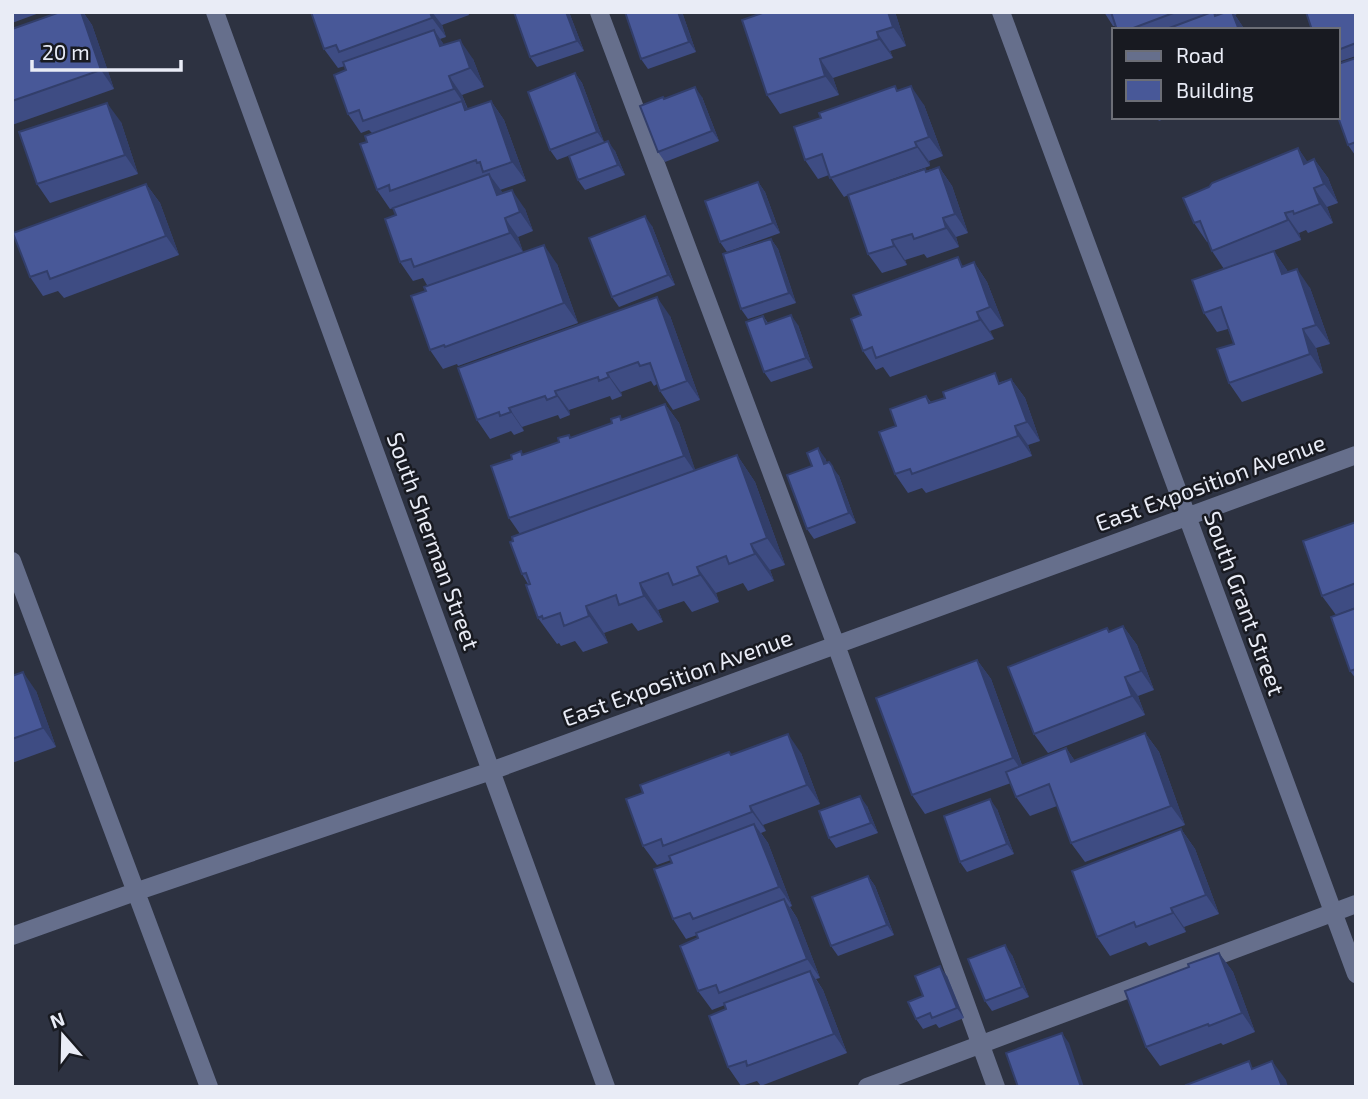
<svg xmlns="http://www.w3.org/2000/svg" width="1368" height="1099" font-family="'Exo 2',sans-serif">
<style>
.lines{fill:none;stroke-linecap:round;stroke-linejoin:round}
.minor{stroke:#666f8c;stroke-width:18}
.wall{fill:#3e4c83}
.shaded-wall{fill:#323e6a}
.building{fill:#485898;stroke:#323e6a;stroke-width:2}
.labels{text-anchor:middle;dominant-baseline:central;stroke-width:5;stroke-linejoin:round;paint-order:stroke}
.street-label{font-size:23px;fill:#e9ecf6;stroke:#181a21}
</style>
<rect width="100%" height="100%" fill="#2d3241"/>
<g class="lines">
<!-- minor -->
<path class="minor" d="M 215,12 L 606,1087
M 599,12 L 836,645 L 996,1087
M 1001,12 L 1356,974
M 12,561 L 209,1087
M 12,936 L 135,892 L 491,771 L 1356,455
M 867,1087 L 1356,904"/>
</g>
<!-- wall -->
<path class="wall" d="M 12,12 L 42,12 L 12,23 Z
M 60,12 L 83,12 L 92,25 L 114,89 L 12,125 L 12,29 Z
M 311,12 L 468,12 L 469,15 L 442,25 L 446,37 L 440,39 L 444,45 L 473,59 L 484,87 L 462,95 L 468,109 L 491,101 L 504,120 L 526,181 L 500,190 L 503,193 L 525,209 L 533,231 L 518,237 L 523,252 L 557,264 L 578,323 L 458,366 L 457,364 L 443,369 L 430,350 L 426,291 L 427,285 L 423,278 L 413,281 L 400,262 L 396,215 L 400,206 L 390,209 L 377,190 L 367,142 L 372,133 L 369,130 L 361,133 L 348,114 L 346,70 L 345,66 L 338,68 L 324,49 Z
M 514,12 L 569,12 L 584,51 L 537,67 L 530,57 Z
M 625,12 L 682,12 L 696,52 L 648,69 L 641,59 Z
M 761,12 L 895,12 L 906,46 L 890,51 L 893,58 L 833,78 L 839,95 L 780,114 L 767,95 Z
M 1104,12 L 1241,12 L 1235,15 L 1245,30 L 1117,30 L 1116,26 L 1113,26 Z
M 1356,12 L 1356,56 L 1338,62 L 1338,30 Z
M 1356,58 L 1356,155 L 1355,155 L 1348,145 Z
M 575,73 L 582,83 L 604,142 L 615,151 L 625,175 L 585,190 L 578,180 L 576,153 L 557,160 L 550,150 Z
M 898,90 L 924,105 L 943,156 L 929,161 L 930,166 L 867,188 L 939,167 L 952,186 L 968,233 L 956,237 L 959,247 L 927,258 L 924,254 L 905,260 L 907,265 L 882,273 L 868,254 L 848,195 L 844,197 L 829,175 L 818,179 L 805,160 Z
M 663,97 L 665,99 L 702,97 L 719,141 L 665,162 L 658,152 Z
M 1156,117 L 1168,117 L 1159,121 Z
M 121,122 L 138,174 L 50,203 L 37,184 Z
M 1298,148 L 1307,162 L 1314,159 L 1328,178 L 1338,203 L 1327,207 L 1333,223 L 1308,233 L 1306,230 L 1299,233 L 1301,240 L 1260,256 L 1274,251 L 1288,272 L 1310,288 L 1330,344 L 1316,348 L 1323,373 L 1242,402 L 1229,383 L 1234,344 L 1228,329 L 1217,332 L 1204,313 L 1224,269 L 1212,251 L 1208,242 L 1207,242 L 1194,223 L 1209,187 Z
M 758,182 L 765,192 L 780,233 L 727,252 L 720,242 Z
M 146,184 L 160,203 L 179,255 L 64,298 L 58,291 L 43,296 L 30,277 Z
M 652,226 L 675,285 L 619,307 L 612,297 Z
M 771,239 L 778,249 L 796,303 L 748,319 L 741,309 Z
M 974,262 L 987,282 L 1004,326 L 990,331 L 994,339 L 890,377 L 883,367 L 876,370 L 863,351 L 861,315 L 964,266 Z
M 670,316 L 700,400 L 673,410 L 660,391 L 657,384 L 654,386 L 651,381 L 621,392 L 622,396 L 612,400 L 610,396 L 569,410 L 570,415 L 560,419 L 558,415 L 522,427 L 524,431 L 514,435 L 511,431 L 490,439 L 477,420 Z
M 763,316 L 768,323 L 798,325 L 813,368 L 771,382 L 764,372 Z
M 1011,379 L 1025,398 L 1040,441 L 1028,445 L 1032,456 L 926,493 L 922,488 L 908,493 L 895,474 L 926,396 L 931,402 Z
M 665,404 L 679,423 L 695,470 L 737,455 L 755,482 L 785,565 L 770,570 L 774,581 L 748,591 L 743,583 L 716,593 L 719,602 L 692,612 L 684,601 L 658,610 L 663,622 L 638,631 L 632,623 L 604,633 L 608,643 L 583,652 L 575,641 L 561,646 L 559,643 L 557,644 L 538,618 L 528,584 L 522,574 L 513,541 L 520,534 L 509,518 L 521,451 L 523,455 Z
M 825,458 L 827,463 L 839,476 L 856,523 L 814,539 L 807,529 L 812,466 Z
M 1356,522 L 1356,607 L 1336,615 L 1322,596 Z
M 1356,608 L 1356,679 L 1350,671 Z
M 1123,626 L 1137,645 L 1154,690 L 1138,696 L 1145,715 L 1048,753 L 1034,734 L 1110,632 Z
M 977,660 L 991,679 L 1022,765 L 1066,748 L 1075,761 L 1145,733 L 1159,752 L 1185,825 L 1085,862 L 1071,843 L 1057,806 L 1030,816 L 1016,797 L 1011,783 L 925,814 L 912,795 Z
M 12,676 L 36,691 L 56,747 L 12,763 Z
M 801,753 L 820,804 L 763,825 L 766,831 L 761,833 L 768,843 L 792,906 L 790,907 L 797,918 L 820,978 L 816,979 L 823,990 L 847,1053 L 761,1086 L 757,1081 L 741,1086 L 728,1067 L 726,1009 L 725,1005 L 712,1010 L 698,991 L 698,938 L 697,935 L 686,939 L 673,919 L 672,863 L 671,860 L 657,865 L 643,846 L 643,793 L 731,755 Z
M 867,806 L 878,833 L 836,848 L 829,838 Z
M 997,809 L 1014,854 L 967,872 L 960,862 Z
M 1181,829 L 1195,849 L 1219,914 L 1184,927 L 1186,932 L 1149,946 L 1146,942 L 1110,956 L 1097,937 Z
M 868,876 L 875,886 L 894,935 L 838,956 L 831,946 Z
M 1219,953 L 1233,972 L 1255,1032 L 1223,1045 L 1221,1043 L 1160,1066 L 1146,1047 Z
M 1012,955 L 1029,997 L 992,1011 L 985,1001 Z
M 947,976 L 964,1018 L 939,1028 L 936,1024 L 923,1029 L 916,1019 L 923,996 Z"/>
<!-- shaded-wall -->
<path class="shaded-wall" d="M 81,12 L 83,12 L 92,25 L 114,89 L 101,70 Z
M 430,12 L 432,12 L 442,25 L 446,37 L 432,18 Z
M 566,12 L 569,12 L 584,51 L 577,41 Z
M 678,12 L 682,12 L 696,52 L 689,42 Z
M 888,12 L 895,12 L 906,46 L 893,27 Z
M 1232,12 L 1233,12 L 1245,30 L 1239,30 Z
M 434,30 L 447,49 L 440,46 Z
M 877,32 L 890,51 L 893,58 L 879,39 Z
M 460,40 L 473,59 L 484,87 L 470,68 Z
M 820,59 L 833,78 L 839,95 L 825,76 Z
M 575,73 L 582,83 L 604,142 L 597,132 Z
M 449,76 L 462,95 L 467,108 L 475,120 L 465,110 L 462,101 L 454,89 Z
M 911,86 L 924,105 L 943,156 L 929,137 Z
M 695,87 L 702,97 L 719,141 L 712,131 Z
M 491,101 L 504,120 L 526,181 L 512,162 Z
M 107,103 L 121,122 L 138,174 L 125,155 Z
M 608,141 L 615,151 L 625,175 L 618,165 Z
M 915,142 L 929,161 L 930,166 L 917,147 Z
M 1298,148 L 1311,167 L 1304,164 Z
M 1314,159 L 1328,178 L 1338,203 L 1324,184 Z
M 939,167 L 952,186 L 968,233 L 955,214 Z
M 489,174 L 503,193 L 497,195 Z
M 758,182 L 765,192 L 780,233 L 773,223 Z
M 146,184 L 160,203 L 179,255 L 166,236 Z
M 1314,188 L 1327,207 L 1333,223 L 1320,204 Z
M 512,190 L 525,209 L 533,231 L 520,212 Z
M 1285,213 L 1299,233 L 1301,240 L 1288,220 Z
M 645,216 L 652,226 L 675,285 L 668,275 Z
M 505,218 L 518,237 L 523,252 L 510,233 Z
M 943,218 L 956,237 L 959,247 L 946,228 Z
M 771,239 L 778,249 L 796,303 L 789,293 Z
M 892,240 L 905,260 L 907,265 L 894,246 Z
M 544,245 L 557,264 L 578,323 L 564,303 Z
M 1274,251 L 1287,270 L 1296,293 L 1282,274 Z
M 974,262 L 987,282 L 1004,326 L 990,307 Z
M 1297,269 L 1310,288 L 1330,344 L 1316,325 Z
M 657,297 L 670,316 L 700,400 L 687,381 Z
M 977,312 L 990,331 L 994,339 L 980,320 Z
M 791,315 L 798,325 L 813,368 L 806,358 Z
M 1303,329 L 1316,348 L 1323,373 L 1310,354 Z
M 607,373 L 621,392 L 622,396 L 609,377 Z
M 1011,379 L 1025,398 L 1040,441 L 1027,422 Z
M 555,391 L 569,410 L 570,415 L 557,396 Z
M 665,404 L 679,423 L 697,475 L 684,456 Z
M 509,408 L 522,427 L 524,431 L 511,412 Z
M 1015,426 L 1028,445 L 1032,456 L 1018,436 Z
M 818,448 L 825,458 L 831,474 L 824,464 Z
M 737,455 L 755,482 L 785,565 L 767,538 Z
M 832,466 L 839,476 L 856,523 L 849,513 Z
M 751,544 L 770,570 L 774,581 L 755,554 Z
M 697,567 L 716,593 L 719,602 L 700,575 Z
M 640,583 L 658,610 L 663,622 L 644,596 Z
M 586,606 L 604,633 L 608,643 L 589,616 Z
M 1123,626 L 1137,645 L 1154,690 L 1141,671 Z
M 977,660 L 991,679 L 1026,777 L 1013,758 Z
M 23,672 L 36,691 L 56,747 L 43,728 Z
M 1125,677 L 1138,696 L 1145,715 L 1132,696 Z
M 1145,733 L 1159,752 L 1185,825 L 1171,806 Z
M 788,734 L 801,753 L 820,804 L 807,785 Z
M 1066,748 L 1079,767 L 1071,762 Z
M 860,796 L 867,806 L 878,833 L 871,823 Z
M 990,799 L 997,809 L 1014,854 L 1007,844 Z
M 750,806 L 763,825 L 766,831 L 752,812 Z
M 754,824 L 768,843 L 792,906 L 779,887 Z
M 1181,829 L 1195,849 L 1219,914 L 1206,895 Z
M 868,876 L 875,886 L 894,935 L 887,925 Z
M 784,899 L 797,918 L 820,978 L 807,959 Z
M 1171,908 L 1184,927 L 1186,932 L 1173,913 Z
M 1005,945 L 1012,955 L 1029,997 L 1022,987 Z
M 1219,953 L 1233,972 L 1255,1032 L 1242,1013 Z
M 940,966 L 947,976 L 964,1018 L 957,1008 Z
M 810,971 L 823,990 L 847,1053 L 834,1034 Z
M 1062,1033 L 1069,1043 L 1084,1087 L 1081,1087 Z
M 1272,1061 L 1286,1080 L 1288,1087 L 1282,1087 Z"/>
<!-- building -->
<path class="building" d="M 60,12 L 81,12 L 101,70 L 12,101 L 12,29 Z
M 311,12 L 430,12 L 432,18 L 339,52 L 336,45 L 324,49 Z
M 514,12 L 566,12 L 577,41 L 530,57 Z
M 625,12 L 678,12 L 689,42 L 641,59 Z
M 765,12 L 888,12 L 893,27 L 877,32 L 879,39 L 820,59 L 825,76 L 767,95 L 742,20 Z
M 1111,12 L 1176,12 L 1128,30 L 1117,30 Z
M 1212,12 L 1214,12 L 1215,16 L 1226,12 L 1232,12 L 1239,30 L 1164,30 Z
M 1306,12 L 1356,12 L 1356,43 L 1338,50 L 1338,30 L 1312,30 Z
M 434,30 L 440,46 L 460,40 L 470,68 L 449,76 L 454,89 L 363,121 L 359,110 L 348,114 L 334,75 L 346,70 L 343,62 Z
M 1356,58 L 1356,142 L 1348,145 L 1338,117 L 1338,64 Z
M 575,73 L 597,132 L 550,150 L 528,92 Z
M 895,86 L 897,91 L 911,86 L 929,137 L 915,142 L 917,147 L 830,178 L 822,154 L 805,160 L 794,127 L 821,118 L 819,113 Z
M 695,87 L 712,131 L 658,152 L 640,106 L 663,97 L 664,99 Z
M 462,101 L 465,110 L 491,101 L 512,162 L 483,172 L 480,162 L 477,163 L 476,160 L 390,191 L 389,185 L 377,190 L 360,144 L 367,142 L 365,136 Z
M 107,103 L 125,155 L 37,184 L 19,132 Z
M 608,141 L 618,165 L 578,180 L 569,156 Z
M 1298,148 L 1304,164 L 1314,159 L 1324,184 L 1314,188 L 1320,204 L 1294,214 L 1293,211 L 1285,213 L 1288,220 L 1212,251 L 1200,221 L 1194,223 L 1183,198 L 1209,187 L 1212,183 Z
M 939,167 L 955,214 L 943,218 L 946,228 L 914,239 L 912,234 L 892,240 L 894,246 L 868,254 L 848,195 L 925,169 L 926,172 Z
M 489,174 L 497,195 L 512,190 L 520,212 L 505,218 L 510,233 L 414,267 L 411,259 L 400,262 L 385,219 L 396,215 L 393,208 Z
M 758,182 L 773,223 L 720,242 L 705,201 Z
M 146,184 L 166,236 L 50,279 L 47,271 L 30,277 L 13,233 Z
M 645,216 L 668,275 L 612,297 L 589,238 Z
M 771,239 L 789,293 L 741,309 L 723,254 Z
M 544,245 L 564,303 L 445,347 L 444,345 L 430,350 L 411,296 L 426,291 L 424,287 Z
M 1274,251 L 1282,274 L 1297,269 L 1316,325 L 1303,329 L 1310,354 L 1229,383 L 1217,349 L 1234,344 L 1221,307 L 1204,313 L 1192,280 Z
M 958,257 L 962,267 L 974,262 L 990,307 L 977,312 L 980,320 L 876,358 L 872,347 L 863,351 L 851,319 L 861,315 L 853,295 Z
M 657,297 L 687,381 L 660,391 L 650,363 L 640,366 L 638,362 L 607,373 L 609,377 L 599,381 L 598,377 L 555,391 L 557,396 L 547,400 L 545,396 L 509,408 L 511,412 L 500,416 L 499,412 L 477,420 L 458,368 Z
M 791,315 L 806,358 L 764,372 L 746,322 L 763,316 L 766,324 Z
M 995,373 L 999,384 L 1011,379 L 1027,422 L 1015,426 L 1018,436 L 912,474 L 910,469 L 895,474 L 879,432 L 896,426 L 890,409 L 926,396 L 929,403 L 945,398 L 943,392 Z
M 665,404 L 684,456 L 509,518 L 491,466 L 512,459 L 511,455 L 521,451 L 522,455 L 559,442 L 558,438 L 569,435 L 570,438 L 612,423 L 611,419 L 620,416 L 621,420 Z
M 818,448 L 824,464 L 829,462 L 832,466 L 849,513 L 807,529 L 787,475 L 812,466 L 807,453 Z
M 737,455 L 767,538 L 751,544 L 755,554 L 729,564 L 726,556 L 697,567 L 700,575 L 673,585 L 668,573 L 640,583 L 644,596 L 619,605 L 616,595 L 586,606 L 589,616 L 564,626 L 560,613 L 543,619 L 542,616 L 538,618 L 526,585 L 530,584 L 526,573 L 522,574 L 510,542 L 513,541 L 512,537 Z
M 1356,522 L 1356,583 L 1322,596 L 1303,541 Z
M 1356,608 L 1356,669 L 1350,671 L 1331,617 Z
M 1123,626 L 1141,671 L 1125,677 L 1132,696 L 1034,734 L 1008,667 L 1107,628 L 1109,632 Z
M 977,660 L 1013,758 L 912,795 L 876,698 Z
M 23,672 L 43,728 L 12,739 L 12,676 Z
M 1145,733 L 1171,806 L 1071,843 L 1049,784 L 1016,797 L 1006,772 L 1066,748 L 1071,762 Z
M 788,734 L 807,785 L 750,806 L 752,812 L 663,846 L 661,839 L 643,846 L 626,799 L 643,793 L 640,785 L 729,752 L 731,755 Z
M 860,796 L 871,823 L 829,838 L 819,811 Z
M 990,799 L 1007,844 L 960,862 L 944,816 Z
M 754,824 L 779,887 L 693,919 L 690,913 L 673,919 L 654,869 L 672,863 L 669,856 Z
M 1181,829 L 1206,895 L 1171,908 L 1173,913 L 1136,927 L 1134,922 L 1097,937 L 1072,871 Z
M 868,876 L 887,925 L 831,946 L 812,897 Z
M 784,899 L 807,959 L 719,993 L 716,985 L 698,991 L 680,946 L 698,938 L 696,933 Z
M 1005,945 L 1022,987 L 985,1001 L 968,959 Z
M 1219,953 L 1242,1013 L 1209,1026 L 1208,1024 L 1146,1047 L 1125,991 L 1189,967 L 1188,964 Z
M 940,966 L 957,1008 L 932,1018 L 930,1013 L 916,1019 L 908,1002 L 923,996 L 915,976 Z
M 810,971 L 834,1034 L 747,1066 L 746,1061 L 728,1067 L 709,1016 L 726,1009 L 724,1003 Z
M 1062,1033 L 1081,1087 L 1018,1087 L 1006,1053 Z
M 1249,1061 L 1252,1069 L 1272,1061 L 1282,1087 L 1187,1087 L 1186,1085 Z"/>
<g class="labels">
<!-- street labels -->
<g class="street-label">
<text transform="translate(1210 482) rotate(-20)">East Exposition Avenue</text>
<text transform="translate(434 541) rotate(70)">South Sherman Street</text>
<text transform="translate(1245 603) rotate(70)">South Grant Street</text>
<text transform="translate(677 677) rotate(-20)">East Exposition Avenue</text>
</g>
</g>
<!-- border -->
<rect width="1368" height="1099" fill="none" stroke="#e9ecf6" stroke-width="28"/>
<!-- legend -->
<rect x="1112" y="28" width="228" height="91" fill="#181a21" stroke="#6c6e76" stroke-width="2"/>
<rect x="1126" y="51" width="35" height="10" fill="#666f8c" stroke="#6c6e76" stroke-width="2"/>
<text x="1176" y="63" font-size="21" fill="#e9ecf6">Road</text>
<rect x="1126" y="80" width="35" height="21" fill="#485898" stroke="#6c6e76" stroke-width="2"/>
<text x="1176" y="98" font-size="21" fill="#e9ecf6">Building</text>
<!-- north arrow -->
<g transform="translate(63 1036) rotate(340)" stroke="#181a21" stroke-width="5" paint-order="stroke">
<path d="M0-5L12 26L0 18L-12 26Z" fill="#e9ecf6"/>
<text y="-10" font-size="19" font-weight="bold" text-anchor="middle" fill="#e9ecf6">N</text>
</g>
<!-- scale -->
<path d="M32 60v10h149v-10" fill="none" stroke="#e9ecf6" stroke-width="3.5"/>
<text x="42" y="60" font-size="21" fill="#e9ecf6" stroke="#181a21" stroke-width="5" paint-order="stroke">20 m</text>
</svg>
